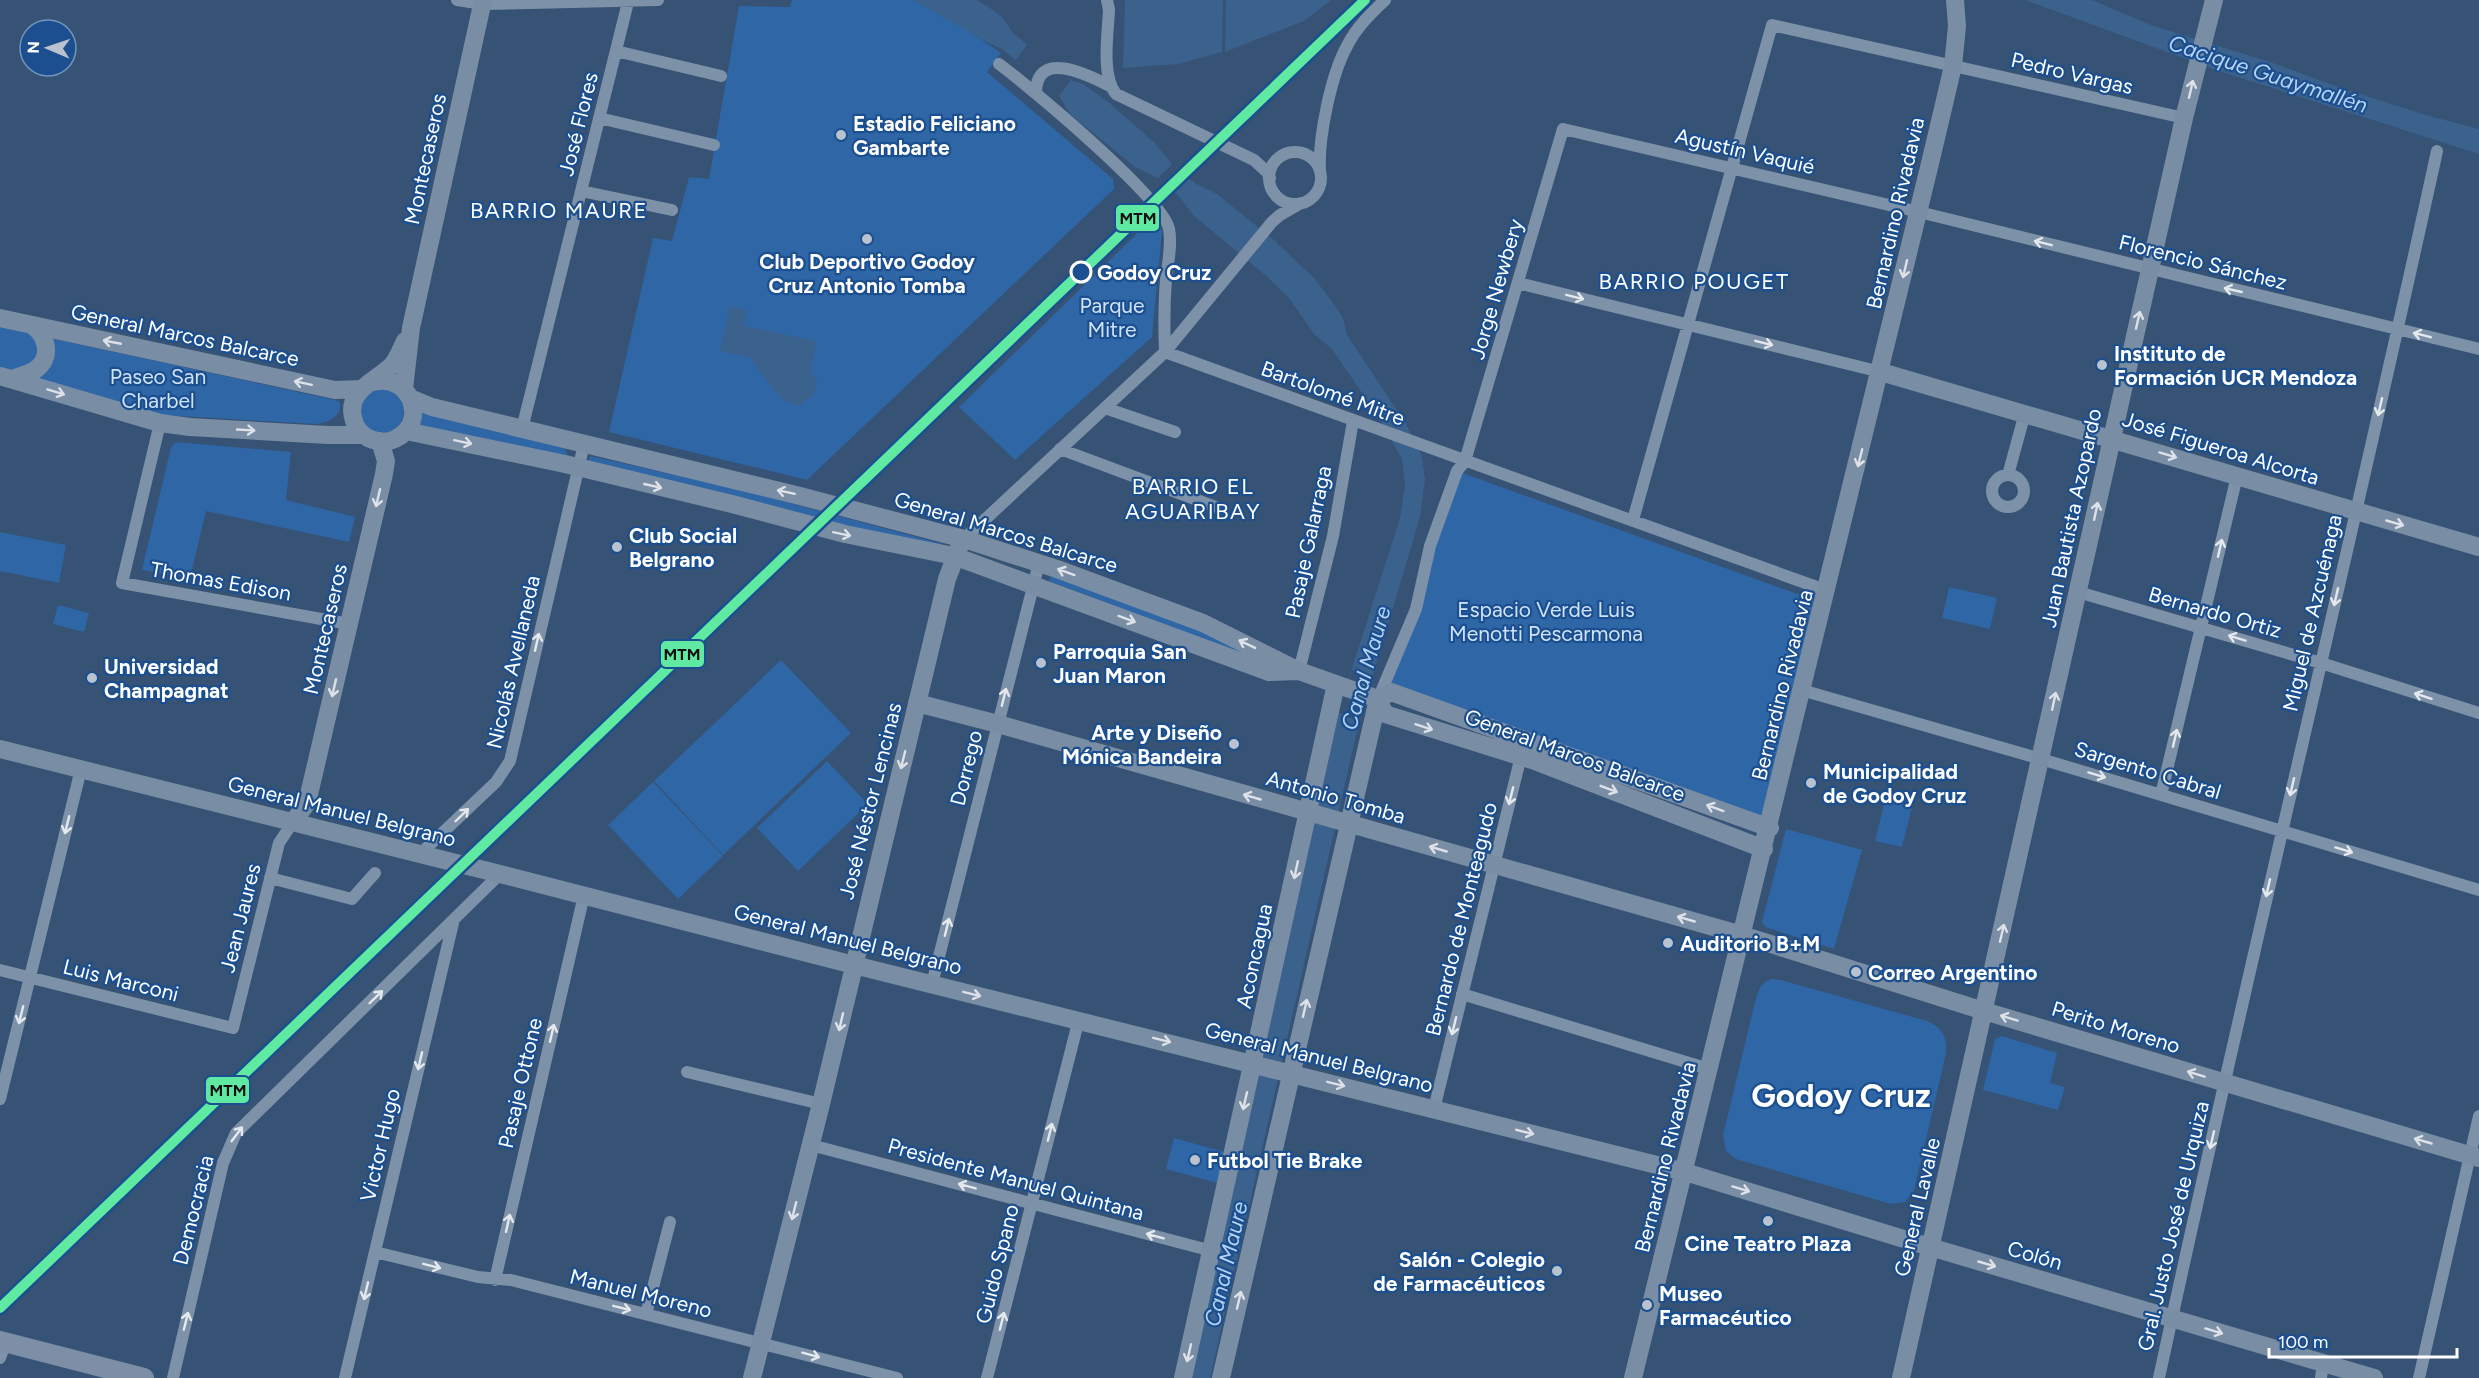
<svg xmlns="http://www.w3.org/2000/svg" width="2479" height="1378" font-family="Figtree,sans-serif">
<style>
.green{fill:#2f66a5}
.water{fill:#3b618d}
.pier{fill:#365274}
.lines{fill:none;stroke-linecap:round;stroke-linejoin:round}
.street{stroke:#7d92a8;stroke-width:12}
.secondary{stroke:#798da4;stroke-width:18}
.primary{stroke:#7d8ea7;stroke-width:20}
.rail-1-casing{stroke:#1b4f8f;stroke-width:15}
.rail-1{stroke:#60e9a3;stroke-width:10}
.oneway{stroke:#dee2e8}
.oneway2{stroke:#e5e9ee}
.poi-dot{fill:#b9c2ce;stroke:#1b4f8f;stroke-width:2}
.stop-dot{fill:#1b4f8f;stroke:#fff;stroke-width:3}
.labels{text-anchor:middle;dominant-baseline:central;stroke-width:4.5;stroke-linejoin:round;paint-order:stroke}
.street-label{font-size:21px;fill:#fff;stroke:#1b4f8f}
.poi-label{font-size:21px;font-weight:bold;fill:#fff;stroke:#1b4f8f;text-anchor:start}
.stop-label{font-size:21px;font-weight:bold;fill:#fff;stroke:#1b4f8f;text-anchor:start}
.park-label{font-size:21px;fill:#cfe3fa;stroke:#1b4f8f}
.water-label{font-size:22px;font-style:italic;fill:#b5d3f5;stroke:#1b4f8f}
.neighbourhood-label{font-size:22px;letter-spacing:1.5px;fill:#fff;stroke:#1b4f8f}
.town-label{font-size:33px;font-weight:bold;fill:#fff;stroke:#1b4f8f}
.line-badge{stroke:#1b4f8f;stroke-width:2}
.pale-badge-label{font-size:16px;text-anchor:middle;font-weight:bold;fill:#111}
</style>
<rect width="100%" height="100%" fill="#365274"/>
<!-- green -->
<path class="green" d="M 792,0 L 915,0 L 958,24 L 1001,53 L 987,72 L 1113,179 L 1114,189 L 807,480 L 609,432 L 653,238 L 672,241 L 689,177 L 709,179 L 739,6 L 790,7 Z
M 1155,216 L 1162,231 L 1152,337 L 1015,460 L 959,407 Z
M 0,326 L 38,336 L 40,357 L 21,372 L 0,368 Z
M 50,338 L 335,400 L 340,402 C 342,416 329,423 316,424 L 161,415 L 37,378 Z
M360 411a22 22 0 1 1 44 0a22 22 0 1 1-44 0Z
M 421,412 L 560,446 L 566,450 L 567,455 L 565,457 L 419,427 Z
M 176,442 L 291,452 L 286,500 L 355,517 L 349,542 L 206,511 L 190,578 L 142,570 L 171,447 Z
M 590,456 L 737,489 L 943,544 L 929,545 L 588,463 Z
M 1457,471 L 1814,600 L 1763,817 L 1384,681 L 1399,649 Z
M 0,532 L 66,545 L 59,583 L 0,571 Z
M 1051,575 L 1194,627 L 1261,661 L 1049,581 Z
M 1949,587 L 1997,598 L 1990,629 L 1942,618 Z
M 58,605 L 89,613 L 84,632 L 53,624 Z
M 781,660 L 851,733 L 723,855 L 654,781 Z
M 827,761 L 868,804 L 798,871 L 757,828 Z
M 653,782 L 723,856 L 678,899 L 608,825 Z
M 1887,792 L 1914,799 L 1902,847 L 1875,841 Z
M 1786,829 L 1862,850 L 1834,949 L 1765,927 L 1762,922 Z
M 1772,979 L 1781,980 L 1927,1021 C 1945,1029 1948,1040 1945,1058 L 1914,1190 L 1905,1202 L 1891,1204 L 1736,1159 L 1726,1151 L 1723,1135 L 1755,1002 C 1758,991 1760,982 1772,979 Z
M 2002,1036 L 2057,1053 L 2050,1083 L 2065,1087 L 2058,1110 L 1983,1090 L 1995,1039 Z
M 1174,1138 L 1225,1152 L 1217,1183 L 1166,1169 Z"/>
<!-- water -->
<path class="water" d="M 914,0 L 977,0 L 990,8 L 1003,18 L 1013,33 L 1056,68 L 1071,80 L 1083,84 L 1107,101 L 1155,143 L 1172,164 L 1195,183 L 1217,194 L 1274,240 L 1314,278 L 1331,300 L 1343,318 L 1347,335 L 1406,424 L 1422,456 L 1425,480 L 1420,517 L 1359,722 L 1210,1378 L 1188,1378 L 1338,712 L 1400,518 L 1405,485 L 1402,459 L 1377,415 L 1332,349 L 1314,334 L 1289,298 L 1266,276 L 1193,215 L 1178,195 L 1158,178 L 1135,167 L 1070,114 L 1059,96 L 1002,49 L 986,42 Z
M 1125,0 L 1223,0 L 1222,52 L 1178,64 L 1123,68 Z
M 1226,0 L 1331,0 L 1304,21 L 1225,52 Z
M 2025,0 L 2092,0 L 2151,25 L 2276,64 L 2338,87 L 2426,115 L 2479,129 L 2479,154 L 2216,70 Z
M 730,307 L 746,310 L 744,326 L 816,341 L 811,370 L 817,383 L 812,397 L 803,400 L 803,404 L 793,405 L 792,402 L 783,401 L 749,357 L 720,351 Z"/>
<!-- pier -->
<path class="pier" d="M 1027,45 L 1071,80 L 1059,96 L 1016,60 Z
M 1172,164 L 1188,177 L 1173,191 L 1158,178 Z
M 1352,670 L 1371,677 L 1359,722 L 1338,712 Z"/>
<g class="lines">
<!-- street -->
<path class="street" d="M 457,0 L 483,4 L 658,0
M 1107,0 L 1109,10 C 1108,33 1101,76 1116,94 L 1254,160 L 1267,172 L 1270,178
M 616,51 L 721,76
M 999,64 C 1030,87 1163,198 1169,229 C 1172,244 1168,263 1166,279 C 1164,304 1164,327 1165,352
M 1036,92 C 1037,48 1090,76 1110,86
M 599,118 L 714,145
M1269 178a26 26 0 1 1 52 0a26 26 0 1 1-52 0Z
M 1320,171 C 1318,138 1331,75 1347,46 C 1356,28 1370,14 1385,0
M 581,191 L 672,210
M 1518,283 L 1881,372
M 1165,352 C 1386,433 1607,511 1828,591
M 1105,408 L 1175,432
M 160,423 L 122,583 L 349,624
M 522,429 L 628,2
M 1060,449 L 1216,507
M 2008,475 L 2025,413
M1992 491a16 16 0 1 1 32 0a16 16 0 1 1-32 0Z
M 1633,520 L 1772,25 L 2184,118
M 964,539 L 1165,352 L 1272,222 L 1280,215 L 1301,203
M 2078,592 L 2321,663 L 2479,713
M 1299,671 L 1333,536 L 1353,421
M 1805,691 L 2041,759 L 2479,890
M 1378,699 L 1416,609 L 1430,546 L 1457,471 L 1465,461 L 1563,129 L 1919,212 L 2479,349
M 2161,795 L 2237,476
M 419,855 L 496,782 L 510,761 L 584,444
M 270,878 L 352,899 L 375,873
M 0,970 L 233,1028 L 279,843 L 293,822
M 932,984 L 1039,563
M 1462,994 L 1709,1069
M 687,1072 L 821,1104
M 0,1099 L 81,769
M 1434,1109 L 1522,752
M 811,1145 L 1212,1251
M 375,1252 L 478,1277 L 511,1280 L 897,1378
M 495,1280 L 584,895
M 646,1314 L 670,1222
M 0,1358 L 6,1342
M 173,1378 L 223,1163 L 236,1133 L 500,874
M 345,1378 L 453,923
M 987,1378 L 1079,1019
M 2159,1378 C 2247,968 2348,561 2437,151
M 2321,1378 L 2323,1363
M 2419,1378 L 2479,1116"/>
<!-- secondary -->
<path class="secondary" d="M 0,318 L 335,390 L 361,389
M 1881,372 L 2479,547
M 0,376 L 160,423 L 190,427 L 328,435 L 363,435
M 12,379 C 20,376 28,374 35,370 C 53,358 47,336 32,325
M 369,383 C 409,369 431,422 395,439 C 387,443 377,442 368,438 C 361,434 356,429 354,421 C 344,391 375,382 392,365 C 398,358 401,349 405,341
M 404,389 L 411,328 L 483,0
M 410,398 L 432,407 L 800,496 L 964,539 L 1057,569 L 1203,623 L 1299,671 L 1378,699 L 1391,692 L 1770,828
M 406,431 L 565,464 L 732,504 L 845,534 L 954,556 L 1269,672 L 1299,671
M 1378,699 L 1385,714 L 1535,761 L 1764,849
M 917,703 L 998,724 L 1742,935 L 1984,1011 L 2479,1158
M 0,749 L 500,874 L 854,965 L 1685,1172 L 1930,1247 L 2374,1378
M 293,822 L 307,803 L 384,474 L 386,461 L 380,441
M 752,1378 L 821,1104 L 947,579 L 960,545
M 1183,1378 L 1336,684
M 1221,1378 L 1378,699
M 1633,1378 C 1743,941 1850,504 1953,66 L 1957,26 L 1955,0
M 1901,1378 L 2184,118 L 2214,0"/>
<!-- primary -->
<path class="primary" d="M 0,1341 L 144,1378"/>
<defs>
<path id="rail-1" d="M 0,1308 L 1365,0"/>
</defs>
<!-- rail-1 casing -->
<use href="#rail-1" class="rail-1-casing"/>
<!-- rail-1 -->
<use href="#rail-1" class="rail-1"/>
</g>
<!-- one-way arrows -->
<defs><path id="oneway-shaft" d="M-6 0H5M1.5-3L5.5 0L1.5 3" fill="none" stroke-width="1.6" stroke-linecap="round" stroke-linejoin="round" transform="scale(1.5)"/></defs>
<g class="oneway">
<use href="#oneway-shaft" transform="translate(2191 89) rotate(-77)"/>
<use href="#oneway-shaft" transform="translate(1905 269) rotate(103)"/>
<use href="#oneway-shaft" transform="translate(2138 320) rotate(-77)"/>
<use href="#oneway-shaft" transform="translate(112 342) rotate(-169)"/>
<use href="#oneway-shaft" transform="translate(303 383) rotate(-168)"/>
<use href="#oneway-shaft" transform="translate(56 392) rotate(17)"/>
<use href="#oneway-shaft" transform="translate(246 430) rotate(3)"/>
<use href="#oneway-shaft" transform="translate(463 442) rotate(12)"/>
<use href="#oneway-shaft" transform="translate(2168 455) rotate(17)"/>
<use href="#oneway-shaft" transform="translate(1860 458) rotate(104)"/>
<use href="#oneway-shaft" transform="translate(653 486) rotate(13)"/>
<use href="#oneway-shaft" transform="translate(786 492) rotate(-168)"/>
<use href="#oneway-shaft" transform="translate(378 498) rotate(103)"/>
<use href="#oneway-shaft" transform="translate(2096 511) rotate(-78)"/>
<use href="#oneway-shaft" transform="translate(2395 523) rotate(16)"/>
<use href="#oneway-shaft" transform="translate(842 534) rotate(12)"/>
<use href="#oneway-shaft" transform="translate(1066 572) rotate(-160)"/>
<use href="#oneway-shaft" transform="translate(1127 619) rotate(20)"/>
<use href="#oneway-shaft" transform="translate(1247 644) rotate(-154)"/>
<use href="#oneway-shaft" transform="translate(334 688) rotate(103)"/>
<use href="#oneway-shaft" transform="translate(2054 701) rotate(-78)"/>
<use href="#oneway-shaft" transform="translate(1424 727) rotate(18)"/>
<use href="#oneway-shaft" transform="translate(903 760) rotate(104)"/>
<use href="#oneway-shaft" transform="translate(1609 789) rotate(21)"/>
<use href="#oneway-shaft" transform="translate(1252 797) rotate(-164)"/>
<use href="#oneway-shaft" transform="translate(1715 808) rotate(-160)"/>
<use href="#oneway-shaft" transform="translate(1438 849) rotate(-164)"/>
<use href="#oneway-shaft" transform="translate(1296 870) rotate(102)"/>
<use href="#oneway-shaft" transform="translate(1686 919) rotate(-164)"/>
<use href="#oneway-shaft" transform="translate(2002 933) rotate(-77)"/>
<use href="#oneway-shaft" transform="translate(972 994) rotate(14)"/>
<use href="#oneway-shaft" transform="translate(1305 1008) rotate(-77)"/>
<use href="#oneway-shaft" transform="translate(2009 1018) rotate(-163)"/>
<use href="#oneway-shaft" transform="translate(841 1022) rotate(103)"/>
<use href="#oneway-shaft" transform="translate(1162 1040) rotate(14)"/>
<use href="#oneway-shaft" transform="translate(2196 1074) rotate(-163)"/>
<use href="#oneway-shaft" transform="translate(1336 1084) rotate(14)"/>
<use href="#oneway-shaft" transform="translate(1245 1101) rotate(103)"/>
<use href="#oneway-shaft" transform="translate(1525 1132) rotate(14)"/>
<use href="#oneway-shaft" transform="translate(2423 1141) rotate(-164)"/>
<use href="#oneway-shaft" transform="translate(1741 1189) rotate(17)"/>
<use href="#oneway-shaft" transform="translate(794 1211) rotate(104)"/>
<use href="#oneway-shaft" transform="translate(1987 1264) rotate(16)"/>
<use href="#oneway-shaft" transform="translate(1239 1300) rotate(-77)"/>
<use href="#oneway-shaft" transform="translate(2214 1331) rotate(17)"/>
<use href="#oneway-shaft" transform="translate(1189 1353) rotate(103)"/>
</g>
<g class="oneway2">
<use href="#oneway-shaft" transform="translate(2043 243) rotate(-166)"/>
<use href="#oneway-shaft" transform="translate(2233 290) rotate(-167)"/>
<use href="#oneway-shaft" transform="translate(1575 297) rotate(14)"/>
<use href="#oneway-shaft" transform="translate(2422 335) rotate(-166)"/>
<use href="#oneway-shaft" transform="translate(1764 343) rotate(14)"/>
<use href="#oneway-shaft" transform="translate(2380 407) rotate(103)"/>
<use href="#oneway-shaft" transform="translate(2220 548) rotate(-77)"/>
<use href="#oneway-shaft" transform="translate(2336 597) rotate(103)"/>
<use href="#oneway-shaft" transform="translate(2237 638) rotate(-163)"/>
<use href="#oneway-shaft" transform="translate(537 642) rotate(-77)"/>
<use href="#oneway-shaft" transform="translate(2423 696) rotate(-162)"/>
<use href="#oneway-shaft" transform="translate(1004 697) rotate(-76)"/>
<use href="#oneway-shaft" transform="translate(2175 738) rotate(-77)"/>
<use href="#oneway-shaft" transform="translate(2097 775) rotate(17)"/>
<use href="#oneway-shaft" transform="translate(2292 787) rotate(103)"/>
<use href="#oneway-shaft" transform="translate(1511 796) rotate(104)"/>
<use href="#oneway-shaft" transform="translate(462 815) rotate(-44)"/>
<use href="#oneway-shaft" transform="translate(67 825) rotate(104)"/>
<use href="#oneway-shaft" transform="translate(2344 850) rotate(17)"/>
<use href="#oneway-shaft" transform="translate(2268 888) rotate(103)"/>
<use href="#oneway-shaft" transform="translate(947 927) rotate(-76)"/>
<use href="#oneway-shaft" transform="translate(376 997) rotate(-44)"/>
<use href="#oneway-shaft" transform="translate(21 1015) rotate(104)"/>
<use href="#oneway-shaft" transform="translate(1454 1026) rotate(104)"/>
<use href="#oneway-shaft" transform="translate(552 1033) rotate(-77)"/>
<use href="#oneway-shaft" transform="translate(420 1061) rotate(103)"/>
<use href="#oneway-shaft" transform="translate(1050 1132) rotate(-76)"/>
<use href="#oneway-shaft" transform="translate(237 1134) rotate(-53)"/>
<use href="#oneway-shaft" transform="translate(2212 1140) rotate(103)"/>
<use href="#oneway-shaft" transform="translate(967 1186) rotate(-165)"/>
<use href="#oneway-shaft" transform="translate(508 1223) rotate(-77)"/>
<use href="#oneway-shaft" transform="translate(1155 1236) rotate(-165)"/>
<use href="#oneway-shaft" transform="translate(432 1266) rotate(14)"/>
<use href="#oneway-shaft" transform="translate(366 1291) rotate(103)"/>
<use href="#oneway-shaft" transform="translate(622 1308) rotate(14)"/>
<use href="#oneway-shaft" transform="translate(186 1321) rotate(-76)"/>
<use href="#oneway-shaft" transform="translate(1002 1321) rotate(-76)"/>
<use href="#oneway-shaft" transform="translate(811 1355) rotate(15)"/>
</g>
<!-- markers -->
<g class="poi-dot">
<circle cx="841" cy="135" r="6"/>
<circle cx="867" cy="239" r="6"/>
<circle cx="2102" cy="365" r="6"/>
<circle cx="617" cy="547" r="6"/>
<circle cx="1041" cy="663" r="6"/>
<circle cx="92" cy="678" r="6"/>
<circle cx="1234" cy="744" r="6"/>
<circle cx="1811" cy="783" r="6"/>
<circle cx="1668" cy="943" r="6"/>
<circle cx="1856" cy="972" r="6"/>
<circle cx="1195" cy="1160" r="6"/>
<circle cx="1768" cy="1221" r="6"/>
<circle cx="1557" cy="1271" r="6"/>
<circle cx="1647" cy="1305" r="6"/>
</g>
<circle class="stop-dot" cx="1081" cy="272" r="10"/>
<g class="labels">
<!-- street labels -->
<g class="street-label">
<text transform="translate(2072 73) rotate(13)">Pedro Vargas</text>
<text transform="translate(578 124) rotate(-76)">José Flores</text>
<text transform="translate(1745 151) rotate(13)">Agustín Vaquié</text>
<text transform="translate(425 159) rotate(-78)">Montecaseros</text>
<text transform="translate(1895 213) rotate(-77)">Bernardino Rivadavia</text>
<text transform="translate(2203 262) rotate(14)">Florencio Sánchez</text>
<text transform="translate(1496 289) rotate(-74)">Jorge Newbery</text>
<text transform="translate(185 335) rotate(12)">General Marcos Balcarce</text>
<text transform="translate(1333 393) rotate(20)">Bartolomé Mitre</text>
<text transform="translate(2221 448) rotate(17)">José Figueroa Alcorta</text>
<text transform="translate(2071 518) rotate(-78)">Juan Bautista Azopardo</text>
<text transform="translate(1006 532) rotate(17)">General Marcos Balcarce</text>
<text transform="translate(1308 542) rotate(-78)">Pasaje Galarraga</text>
<text transform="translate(221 581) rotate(10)">Thomas Edison</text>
<text transform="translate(2215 612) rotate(16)">Bernardo Ortiz</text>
<text transform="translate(2312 613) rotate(-77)">Miguel de Azcuénaga</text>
<text transform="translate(325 629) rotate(-77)">Montecaseros</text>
<text transform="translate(513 662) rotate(-77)">Nicolás Avellaneda</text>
<text transform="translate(1782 685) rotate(-76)">Bernardino Rivadavia</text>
<text transform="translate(1575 755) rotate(20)">General Marcos Balcarce</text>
<text transform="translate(966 768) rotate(-76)">Dorrego</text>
<text transform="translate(2148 770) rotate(17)">Sargento Cabral</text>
<text transform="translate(1336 797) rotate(16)">Antonio Tomba</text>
<text transform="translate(870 801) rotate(-76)">José Néstor Lencinas</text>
<text transform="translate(342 811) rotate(14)">General Manuel Belgrano</text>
<text transform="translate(240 918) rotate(-76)">Jean Jaures</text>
<text transform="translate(1461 919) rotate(-76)">Bernardo de Monteagudo</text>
<text transform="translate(848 939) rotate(14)">General Manuel Belgrano</text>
<text transform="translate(1254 956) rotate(-78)">Aconcagua</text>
<text transform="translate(121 980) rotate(14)">Luis Marconi</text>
<text transform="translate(2116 1027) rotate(17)">Perito Moreno</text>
<text transform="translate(1319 1057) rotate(14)">General Manuel Belgrano</text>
<text transform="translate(520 1083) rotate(-77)">Pasaje Ottone</text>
<text transform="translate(380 1145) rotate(-77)">Victor Hugo</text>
<text transform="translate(1665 1157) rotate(-76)">Bernardino Rivadavia</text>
<text transform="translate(1016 1179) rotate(15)">Presidente Manuel Quintana</text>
<text transform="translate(1917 1207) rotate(-77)">General Lavalle</text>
<text transform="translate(193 1210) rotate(-76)">Democracia</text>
<text transform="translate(2173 1226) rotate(-77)">Gral. Justo José de Urquiza</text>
<text transform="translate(2035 1255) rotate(16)">Colón</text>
<text transform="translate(997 1264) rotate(-76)">Guido Spano</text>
<text transform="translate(641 1293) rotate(14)">Manuel Moreno</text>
</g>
<!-- poi labels -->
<g class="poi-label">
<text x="853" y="123">Estadio Feliciano<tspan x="853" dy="24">Gambarte</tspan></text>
<text x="867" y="261" text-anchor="middle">Club Deportivo Godoy<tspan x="867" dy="24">Cruz Antonio Tomba</tspan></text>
<text x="2114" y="353">Instituto de<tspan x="2114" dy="24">Formación UCR Mendoza</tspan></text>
<text x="629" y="535">Club Social<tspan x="629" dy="24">Belgrano</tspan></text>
<text x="1053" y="651">Parroquia San<tspan x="1053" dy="24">Juan Maron</tspan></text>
<text x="104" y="666">Universidad<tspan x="104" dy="24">Champagnat</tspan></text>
<text x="1222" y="732" text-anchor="end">Arte y Diseño<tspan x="1222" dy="24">Mónica Bandeira</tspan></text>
<text x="1823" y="771">Municipalidad<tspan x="1823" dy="24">de Godoy Cruz</tspan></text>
<text x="1680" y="943">Auditorio B+M</text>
<text x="1868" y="972">Correo Argentino</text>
<text x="1207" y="1160">Futbol Tie Brake</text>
<text x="1768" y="1243" text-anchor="middle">Cine Teatro Plaza</text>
<text x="1545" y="1259" text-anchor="end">Salón - Colegio<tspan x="1545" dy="24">de Farmacéuticos</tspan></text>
<text x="1659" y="1293">Museo<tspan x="1659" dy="24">Farmacéutico</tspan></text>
</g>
<!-- stop labels -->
<g class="stop-label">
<text x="1097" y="272">Godoy Cruz</text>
</g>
<!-- park labels -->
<g class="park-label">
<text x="1112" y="305">Parque<tspan x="1112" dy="24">Mitre</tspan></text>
<text x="158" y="376">Paseo San<tspan x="158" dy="24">Charbel</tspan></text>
<text x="1546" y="609">Espacio Verde Luis<tspan x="1546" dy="24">Menotti Pescarmona</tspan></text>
</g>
<!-- water labels -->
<g class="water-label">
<text transform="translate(2268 74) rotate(18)">Cacique Guaymallén</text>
<text transform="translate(1366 668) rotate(-74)">Canal Maure</text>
<text transform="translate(1226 1264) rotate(-77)">Canal Maure</text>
</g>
<!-- neighbourhood labels -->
<g class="neighbourhood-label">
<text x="559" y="210">BARRIO MAURE</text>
<text x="1694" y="281">BARRIO POUGET</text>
<text x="1193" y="486">BARRIO EL<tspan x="1193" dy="25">AGUARIBAY</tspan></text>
</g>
<!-- town labels -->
<g class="town-label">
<text x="1841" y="1095">Godoy Cruz</text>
</g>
</g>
<g class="line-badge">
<rect x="1115" y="204" width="45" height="28" rx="6" fill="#60e9a3"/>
<rect x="660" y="640" width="45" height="28" rx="6" fill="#60e9a3"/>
<rect x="205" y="1076" width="45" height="28" rx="6" fill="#60e9a3"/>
</g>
<g class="pale-badge-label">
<text x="1138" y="224">MTM</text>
<text x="682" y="660">MTM</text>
<text x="228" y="1096">MTM</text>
</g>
<!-- north arrow -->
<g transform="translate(48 48) rotate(272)"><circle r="28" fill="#1b4f8f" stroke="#7695bc" stroke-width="1.5"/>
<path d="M0-4.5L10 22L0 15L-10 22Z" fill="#b9c2ce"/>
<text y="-9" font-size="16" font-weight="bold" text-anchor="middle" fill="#ffffff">N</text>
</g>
<!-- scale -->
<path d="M2269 1348v9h188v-9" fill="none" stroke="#ffffff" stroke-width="3"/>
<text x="2278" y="1348" font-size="18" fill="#ffffff" stroke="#1b4f8f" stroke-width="4.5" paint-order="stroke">100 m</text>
</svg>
